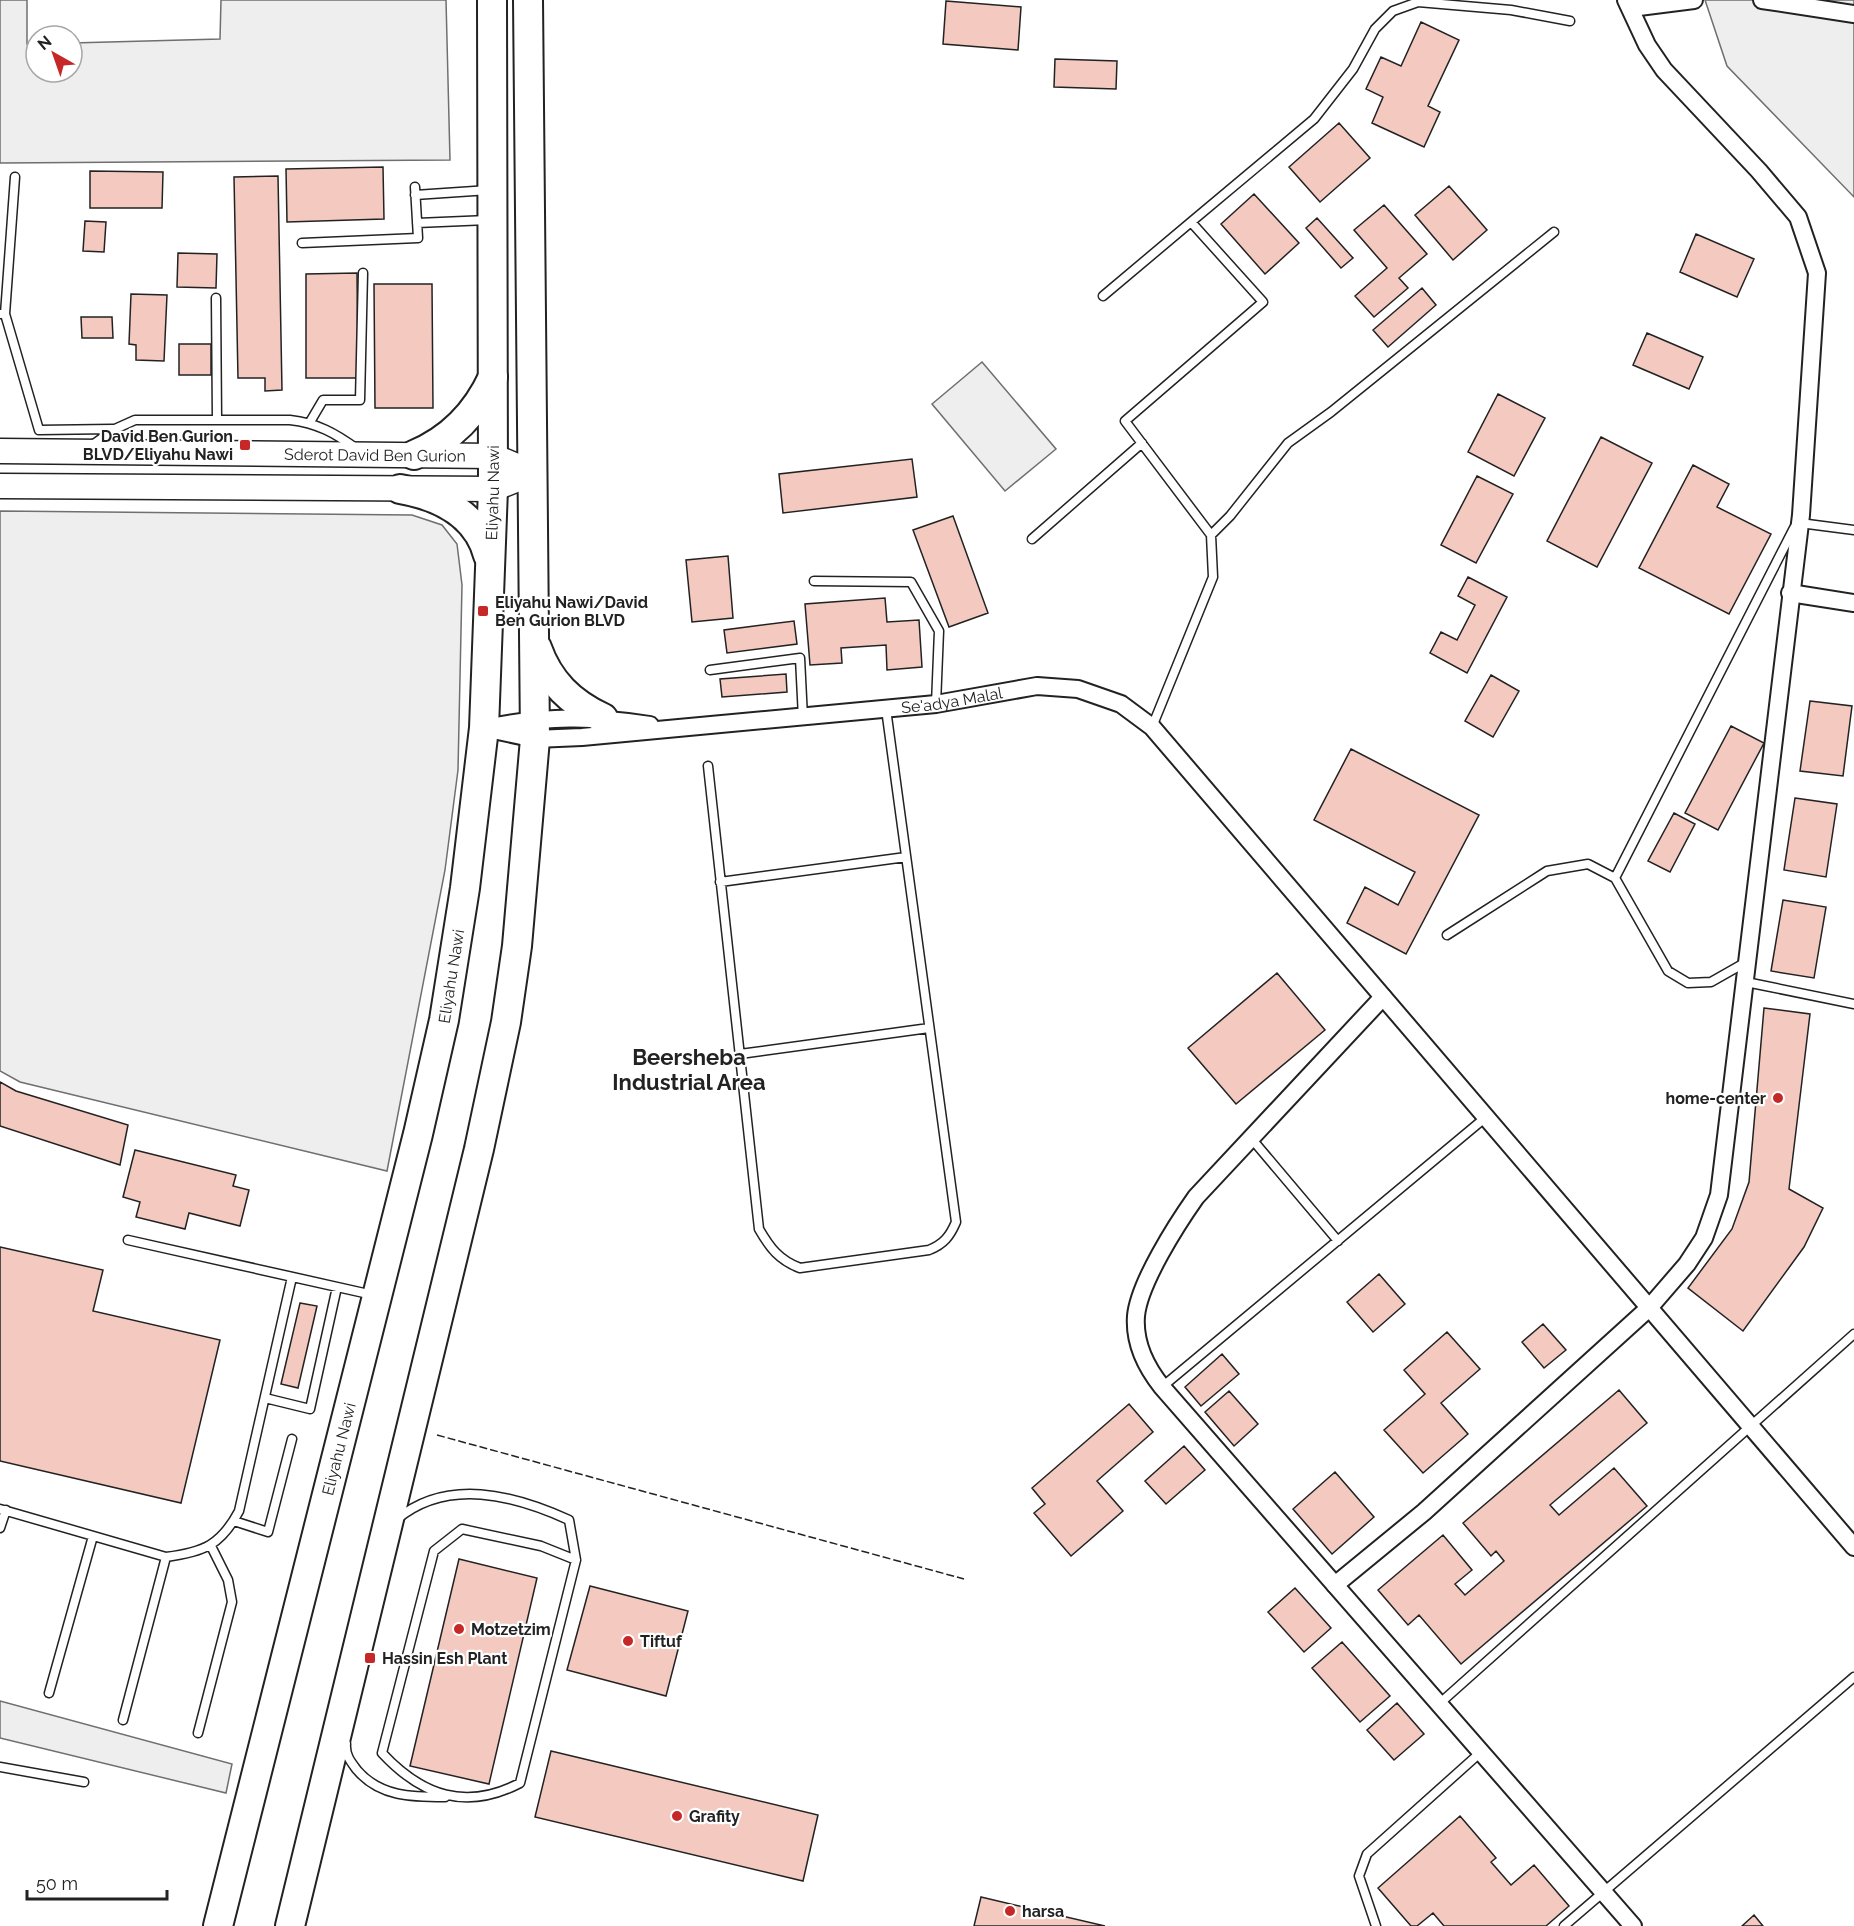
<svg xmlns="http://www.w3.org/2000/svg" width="1854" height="1926" font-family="Raleway,sans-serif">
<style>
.grass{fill:#eee;stroke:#6f6f6f;stroke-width:1.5}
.building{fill:#f3c9c0;stroke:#222;stroke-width:1.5}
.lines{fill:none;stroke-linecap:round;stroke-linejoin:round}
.service-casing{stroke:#222;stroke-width:11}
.minor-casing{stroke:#222;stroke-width:20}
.secondary-casing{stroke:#222;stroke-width:27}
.trunk-casing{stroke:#222;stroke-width:32}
.service{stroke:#fff;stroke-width:8}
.minor{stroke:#fff;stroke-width:16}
.secondary{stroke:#fff;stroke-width:24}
.trunk{stroke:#fff;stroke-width:28}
.fence{stroke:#222;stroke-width:1.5;stroke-dasharray:8 3;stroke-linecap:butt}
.poi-dot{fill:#c62828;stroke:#fff;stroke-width:2}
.labels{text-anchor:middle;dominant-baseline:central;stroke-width:4.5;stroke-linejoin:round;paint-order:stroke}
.poi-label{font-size:16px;font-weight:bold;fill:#222;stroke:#fff;text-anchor:start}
.street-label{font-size:16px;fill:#222;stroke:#fff}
.district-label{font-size:22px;font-weight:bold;fill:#222;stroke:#fff}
</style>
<rect width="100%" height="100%" fill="#fff"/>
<!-- grass -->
<path class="grass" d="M 0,0 L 27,0 L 27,44 L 36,44 L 36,72 L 72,72 L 72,43 L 220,39 L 221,0 L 446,0 L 450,160 L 0,163 Z
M 1705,0 L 1854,0 L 1854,197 L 1727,66 Z
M 982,362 L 1056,449 L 1005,491 L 932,404 Z
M 0,511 L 412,515 L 442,525 L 457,544 L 462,585 L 458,770 L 445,870 L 387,1171 L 20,1082 L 0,1071 Z
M 0,1701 L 232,1764 L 226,1793 L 0,1738 Z"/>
<!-- building -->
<path class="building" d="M 946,1 L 1021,7 L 1018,50 L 943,44 Z
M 1421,22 L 1459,40 L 1428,106 L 1440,112 L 1424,147 L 1372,123 L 1383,97 L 1366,89 L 1381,57 L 1401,66 Z
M 1055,59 L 1117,61 L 1116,89 L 1054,87 Z
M 1339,123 L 1370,158 L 1320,202 L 1289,167 Z
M 383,167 L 384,219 L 287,222 L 286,169 Z
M 90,171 L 163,172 L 162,208 L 90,208 Z
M 278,176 L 282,390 L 265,391 L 265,378 L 238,378 L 234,177 Z
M 1449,186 L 1487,230 L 1453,260 L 1415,215 Z
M 1254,194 L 1299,243 L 1265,274 L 1221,224 Z
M 1384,205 L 1427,254 L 1399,278 L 1408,288 L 1374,317 L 1355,296 L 1387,268 L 1354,230 Z
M 1317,218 L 1353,258 L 1341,268 L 1306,228 Z
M 85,221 L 106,222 L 104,252 L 83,251 Z
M 1696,234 L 1754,259 L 1737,297 L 1680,272 Z
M 178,253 L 217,254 L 216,288 L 177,287 Z
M 357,273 L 358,378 L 306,378 L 306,274 Z
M 374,284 L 432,284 L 433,408 L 375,408 Z
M 1422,288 L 1436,305 L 1388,347 L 1373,330 Z
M 131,294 L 167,295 L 164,361 L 136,360 L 136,345 L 129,344 Z
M 81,317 L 112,317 L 113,338 L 82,338 Z
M 1647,333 L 1703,357 L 1689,389 L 1633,365 Z
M 179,344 L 211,344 L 211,375 L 179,375 Z
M 1498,394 L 1545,418 L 1514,476 L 1468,452 Z
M 1601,437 L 1652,463 L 1597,567 L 1547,541 Z
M 912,459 L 917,497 L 783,513 L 779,474 Z
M 1693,465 L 1729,484 L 1717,507 L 1771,534 L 1729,614 L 1639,568 Z
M 1477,476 L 1513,494 L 1476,563 L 1441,545 Z
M 953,516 L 988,613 L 949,627 L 913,530 Z
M 728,556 L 733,618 L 692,622 L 686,560 Z
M 1468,577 L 1507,597 L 1467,673 L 1430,653 L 1441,632 L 1457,640 L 1475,605 L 1458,596 Z
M 885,598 L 887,622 L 919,620 L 922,667 L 887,670 L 886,645 L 841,648 L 842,663 L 810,665 L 805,604 Z
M 794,621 L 797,644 L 727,653 L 724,630 Z
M 786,674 L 787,692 L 722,697 L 720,679 Z
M 1491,675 L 1519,691 L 1493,737 L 1465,721 Z
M 1810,701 L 1852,706 L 1843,776 L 1800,771 Z
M 1731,726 L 1764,743 L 1718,830 L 1685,813 Z
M 1351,749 L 1479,815 L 1406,954 L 1347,923 L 1365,887 L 1398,905 L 1415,872 L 1314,820 Z
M 1795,798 L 1837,804 L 1826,877 L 1784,870 Z
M 1674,813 L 1695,824 L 1670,872 L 1648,861 Z
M 1783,900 L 1826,907 L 1814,978 L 1771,971 Z
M 1277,973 L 1325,1030 L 1236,1104 L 1188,1048 Z
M 1764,1008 L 1810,1014 L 1789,1189 L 1823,1208 L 1804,1247 L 1743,1331 L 1688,1288 L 1732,1229 L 1749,1182 Z
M 0,1082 L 16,1091 L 128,1125 L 120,1165 L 0,1126 Z
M 135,1150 L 236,1175 L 233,1186 L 249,1190 L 240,1226 L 189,1213 L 185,1229 L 136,1217 L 140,1202 L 123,1197 Z
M 0,1247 L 103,1270 L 93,1311 L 220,1340 L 181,1503 L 0,1461 Z
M 1379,1274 L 1405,1304 L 1373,1332 L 1347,1302 Z
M 300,1303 L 317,1306 L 298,1388 L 281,1384 Z
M 1543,1324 L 1566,1350 L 1544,1368 L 1522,1342 Z
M 1447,1332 L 1480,1369 L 1441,1403 L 1468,1434 L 1423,1473 L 1384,1430 L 1425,1394 L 1404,1370 Z
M 1222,1354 L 1239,1374 L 1201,1406 L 1185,1387 Z
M 1619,1390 L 1647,1423 L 1550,1505 L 1559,1515 L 1614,1468 L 1647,1506 L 1461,1664 L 1419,1615 L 1408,1625 L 1378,1590 L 1443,1535 L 1472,1570 L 1455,1584 L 1465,1595 L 1504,1561 L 1496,1551 L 1491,1556 L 1463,1523 Z
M 1229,1391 L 1258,1424 L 1234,1446 L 1205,1412 Z
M 1129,1404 L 1153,1432 L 1097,1481 L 1123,1511 L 1071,1556 L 1034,1513 L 1045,1504 L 1032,1488 Z
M 1184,1446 L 1205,1470 L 1166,1504 L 1145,1481 Z
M 1335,1472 L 1374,1517 L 1332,1554 L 1293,1509 Z
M 459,1559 L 537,1578 L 489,1784 L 410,1766 Z
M 590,1586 L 688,1611 L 666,1696 L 567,1670 Z
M 1295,1588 L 1331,1628 L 1304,1652 L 1268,1612 Z
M 1342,1642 L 1390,1696 L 1360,1722 L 1312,1668 Z
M 1397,1703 L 1424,1734 L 1394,1760 L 1367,1730 Z
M 551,1751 L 818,1815 L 803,1881 L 535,1817 Z
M 1460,1816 L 1496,1858 L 1491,1862 L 1511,1885 L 1534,1865 L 1569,1906 L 1546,1926 L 1444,1926 L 1433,1913 L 1417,1926 L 1411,1926 L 1378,1888 Z
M 981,1897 L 1105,1926 L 974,1926 Z
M 1754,1915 L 1763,1926 L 1742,1926 Z"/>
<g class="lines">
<defs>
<path id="service" d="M 415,195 L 489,190
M 417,223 L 488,220
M 302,243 L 418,238 L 415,187
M 1103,296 L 1191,222
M 216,298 L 217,420
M 0,314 L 5,314 L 39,430 L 113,429
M 5,314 L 15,177
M 310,422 L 323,400 L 360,400 L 363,273
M 91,446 L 115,429 L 135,420 L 290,420 C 317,423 335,433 357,449
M 1800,523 L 1854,530
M 1211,535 L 1230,516 L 1288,443 L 1331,412 L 1554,232
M 1032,539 L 1142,443
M 814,581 L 911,582 L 939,631 L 936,704
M 710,670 L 800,658 L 803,718
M 1152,727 L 1213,577 L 1211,535 L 1125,421 L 1263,302 L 1191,222 L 1314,119 L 1353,69 L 1375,29 L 1393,11 L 1418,2 L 1511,10 L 1570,21
M 708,766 L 759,1229 C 770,1248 779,1260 800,1268 L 929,1250 C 944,1244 950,1236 956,1222 L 886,709
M 1615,878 L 1794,528
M 720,882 L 906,857
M 1447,935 L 1547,871 L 1588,864 L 1615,878 L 1668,971 L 1688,983 L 1711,982 L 1748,961
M 1746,982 L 1854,1004
M 740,1054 L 929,1028
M 1251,1138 L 1338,1241
M 128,1240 L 373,1295
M 1162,1387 L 1486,1117
M 265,1398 L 310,1409 L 337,1287
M 0,1509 L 166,1557 C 204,1552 221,1545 239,1511 L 292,1277
M 396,1520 C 447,1477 514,1495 569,1520 L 576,1560 L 520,1783 C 466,1811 422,1796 382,1753 L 434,1551 L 462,1529 L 541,1546 L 576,1560
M 234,1521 L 268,1532 L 292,1439
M 0,1528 L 6,1510
M 49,1693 L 93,1536
M 1439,1704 L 1854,1334
M 123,1720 L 166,1557
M 198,1733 L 232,1602 L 228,1580 L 211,1546
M 346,1744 C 345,1755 351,1762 357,1770 C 380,1797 412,1797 445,1797
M 0,1767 L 84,1782
M 1376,1926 L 1359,1876 L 1367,1854 L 1481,1752
M 1564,1926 L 1854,1677"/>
<g id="minor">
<path d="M 1762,0 L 1854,14"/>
<path d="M 1631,8 L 1694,0"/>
<path d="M 1790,593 L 1854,603"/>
<path d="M 491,727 C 546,716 594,716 650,725"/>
<path id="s1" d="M 484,728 L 535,739 L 582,737 L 936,704 L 1037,686 L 1078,689 L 1121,704 L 1152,727 L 1854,1547"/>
<path d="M 1383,997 L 1196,1197 C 1177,1224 1139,1283 1136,1316 C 1134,1343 1146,1367 1162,1387 L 1633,1926"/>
<path d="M 1335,1585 L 1424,1512 L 1649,1308 L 1687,1264 L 1704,1238 L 1719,1195 L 1801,515 L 1817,273 L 1798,217 L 1759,171 L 1664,70 L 1647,45 L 1626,0"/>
</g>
<g id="secondary">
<path id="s2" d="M 0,451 L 493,456 L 533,473"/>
<path d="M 0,486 L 493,489 L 533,473"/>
</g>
<g id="trunk">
<path d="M 414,455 C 450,440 477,412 493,377"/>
<path d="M 400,489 C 440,496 477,514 488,555"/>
<path d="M 537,648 C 549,682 571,703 603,718"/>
<path id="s3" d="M 218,1926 L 418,1134 L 444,1020 L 465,888 L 484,728 L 493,489 L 492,0"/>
<path d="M 290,1926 L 479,1149 L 506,1022 L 517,946 L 535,739 L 528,0"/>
</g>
</defs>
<!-- service casing -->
<use href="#service" class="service-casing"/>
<!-- minor casing -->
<use href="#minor" class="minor-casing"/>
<!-- secondary casing -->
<use href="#secondary" class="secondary-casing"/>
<!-- trunk casing -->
<use href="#trunk" class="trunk-casing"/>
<!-- service -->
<use href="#service" class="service"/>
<!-- minor -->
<use href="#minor" class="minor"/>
<!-- secondary -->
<use href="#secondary" class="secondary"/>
<!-- trunk -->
<use href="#trunk" class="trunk"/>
<!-- fence -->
<path class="fence" d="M 437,1435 L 964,1579"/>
</g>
<!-- markers -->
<g class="poi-dot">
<rect x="239" y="439" width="12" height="12" rx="3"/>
<rect x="477" y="605" width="12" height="12" rx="3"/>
<circle cx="1778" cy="1098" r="6"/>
<circle cx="459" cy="1629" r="6"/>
<circle cx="628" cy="1641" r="6"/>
<rect x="364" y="1652" width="12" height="12" rx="3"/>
<circle cx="677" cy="1816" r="6"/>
<circle cx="1010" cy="1911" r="6"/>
</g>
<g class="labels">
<!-- poi labels -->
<g class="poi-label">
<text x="233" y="436" text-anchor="end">David Ben Gurion<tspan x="233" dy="18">BLVD/Eliyahu Nawi</tspan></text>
<text x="495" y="602">Eliyahu Nawi/David<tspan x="495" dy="18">Ben Gurion BLVD</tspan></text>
<text x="1766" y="1098" text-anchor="end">home-center</text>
<text x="471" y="1629">Motzetzim</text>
<text x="640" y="1641">Tiftuf</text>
<text x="382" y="1658">Hassin Esh Plant</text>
<text x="689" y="1816">Grafity</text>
<text x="1022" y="1911">harsa</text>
</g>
<!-- street labels -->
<g class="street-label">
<text stroke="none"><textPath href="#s2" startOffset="375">Sderot David Ben Gurion</textPath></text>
<text stroke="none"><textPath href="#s3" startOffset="1464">Eliyahu Nawi</textPath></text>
<text stroke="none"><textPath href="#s1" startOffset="471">Se'adya Malal</textPath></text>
<text stroke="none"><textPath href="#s3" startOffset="978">Eliyahu Nawi</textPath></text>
<text stroke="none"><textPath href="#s3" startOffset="492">Eliyahu Nawi</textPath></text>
</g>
<!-- district labels -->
<g class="district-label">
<text x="689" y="1057">Beersheba<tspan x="689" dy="25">Industrial Area</tspan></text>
</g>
</g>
<!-- north arrow -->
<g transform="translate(54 54) rotate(320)"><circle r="28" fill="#ffffff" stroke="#a7a7a7" stroke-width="1.5"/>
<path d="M0-4.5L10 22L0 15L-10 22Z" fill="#c62828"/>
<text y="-9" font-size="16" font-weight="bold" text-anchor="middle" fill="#222222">N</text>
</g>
<!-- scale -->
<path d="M27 1890v9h140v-9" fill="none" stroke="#222222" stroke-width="3"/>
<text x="36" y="1890" font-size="18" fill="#222222" stroke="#ffffff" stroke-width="4.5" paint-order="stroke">50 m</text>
</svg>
